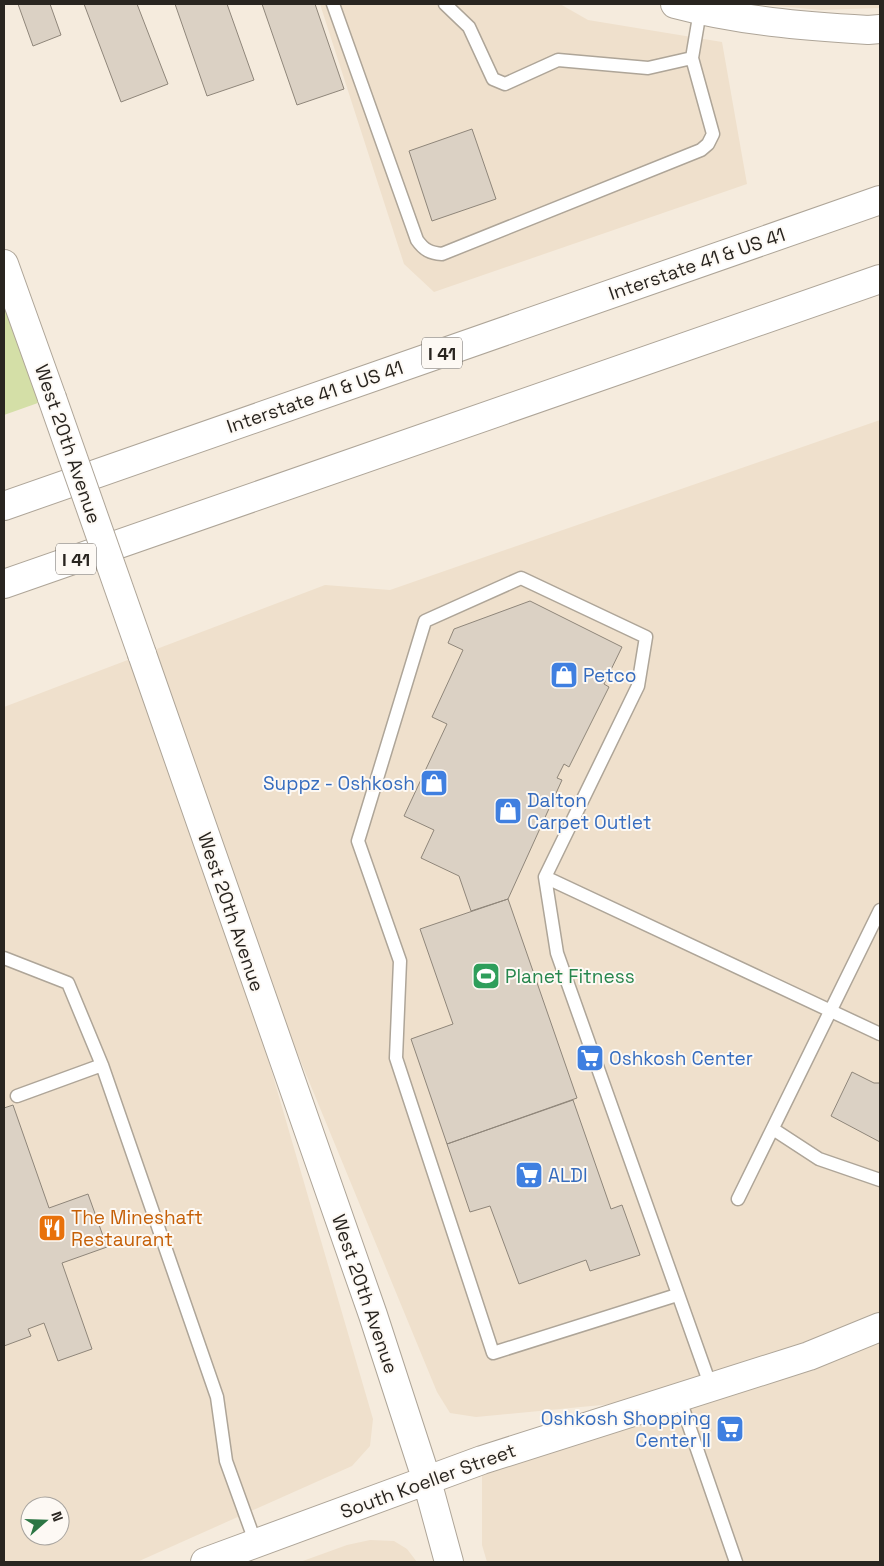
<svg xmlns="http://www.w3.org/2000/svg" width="884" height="1566" font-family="'Space Grotesk',sans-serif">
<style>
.built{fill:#efe0cc;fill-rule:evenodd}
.green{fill:#d4dfa7}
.building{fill:#dbd1c4;stroke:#8f867a}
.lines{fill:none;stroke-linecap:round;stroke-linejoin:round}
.service-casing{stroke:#aea598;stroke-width:15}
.tertiary-casing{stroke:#aea598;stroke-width:30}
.motorway-casing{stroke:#aea598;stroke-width:30}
.service{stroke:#fff;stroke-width:12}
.tertiary{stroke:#fff;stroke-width:28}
.motorway{stroke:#fff;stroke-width:28}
.tertiary-bridge-casing{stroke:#aea598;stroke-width:30;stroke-linecap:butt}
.tertiary-bridge{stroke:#fff;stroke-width:28}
.labels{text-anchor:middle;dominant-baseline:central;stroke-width:4;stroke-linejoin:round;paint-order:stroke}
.shield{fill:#fdf9f4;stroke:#696560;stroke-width:1}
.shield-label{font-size:18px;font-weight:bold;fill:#292520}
.street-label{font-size:19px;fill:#292520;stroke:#fdf9f4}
.shop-label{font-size:19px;fill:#366cbe;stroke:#fdf9f4;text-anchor:start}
.leisure-label{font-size:19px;fill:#27864d;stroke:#fdf9f4;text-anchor:start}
.food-label{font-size:19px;fill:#c56008;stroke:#fdf9f4;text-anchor:start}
</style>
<rect width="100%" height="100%" fill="#f5ebdd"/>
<!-- built -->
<path class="built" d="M 320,4 L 560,4 L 588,20 L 722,42 L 747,184 L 434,292 L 404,264 Z
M 753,4 L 880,4 L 880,8 L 821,10 Z
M 880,420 L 880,1562 L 487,1562 L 482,1545 L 482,1460 L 675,1398 L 476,1417 L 450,1413 L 437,1392 L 191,795 L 373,1419 L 370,1446 L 352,1466 L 137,1562 L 4,1562 L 4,707 L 325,585 L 390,590 ZM 30,1506 L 60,1506 L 60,1536 L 30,1536 Z
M 370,1540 L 394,1541 L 407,1549 L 417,1562 L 300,1562 L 347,1545 Z"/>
<!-- green -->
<path class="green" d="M 4,264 L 52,398 L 4,415 Z"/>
<!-- building -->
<path class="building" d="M 18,4 L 50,4 L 61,35 L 33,46 Z
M 84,4 L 137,4 L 168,84 L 121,102 Z
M 175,4 L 227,4 L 254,80 L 207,96 Z
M 262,4 L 315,4 L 344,89 L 297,105 Z
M 472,129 L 496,199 L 432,221 L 409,151 Z
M 530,601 L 622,647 L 604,684 L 609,687 L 569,767 L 564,764 L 557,778 L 562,780 L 508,899 L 471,911 L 459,876 L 421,858 L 434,830 L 404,816 L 447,724 L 432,717 L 463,650 L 448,643 L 454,629 Z
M 508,899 L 577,1098 L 447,1144 L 411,1039 L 453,1024 L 420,929 Z
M 852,1072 L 874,1083 L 880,1083 L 880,1142 L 831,1116 Z
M 573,1100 L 611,1209 L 622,1205 L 640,1255 L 590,1271 L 586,1260 L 519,1284 L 490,1206 L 470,1212 L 447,1144 Z
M 13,1105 L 49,1208 L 88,1194 L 107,1247 L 62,1263 L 92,1349 L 58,1361 L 44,1323 L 28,1329 L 31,1336 L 4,1346 L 4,1108 Z"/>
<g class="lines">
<defs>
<path id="service" d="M 333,4 L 417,240 C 424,250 430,253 442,254 L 701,150 L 708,144 L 713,134 L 692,58 L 700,11
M 445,4 L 469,27 L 493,79 L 505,84 L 558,60 L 648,68 L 692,58
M 545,877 L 880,1034
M 4,958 L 68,983 L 102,1065 L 217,1397 L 226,1461 L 256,1544
M 17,1096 L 102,1065
M 773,1129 L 819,1159 L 880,1180
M 738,1199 L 880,910
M 677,1295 L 493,1353 L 396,1058 L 400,961 L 358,841 L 425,621 L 521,578 L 646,637 L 638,686 L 545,877 L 557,953 L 711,1387
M 679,1397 L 736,1562"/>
<path id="tertiary" d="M 675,4 C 739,21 803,26 868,30 L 880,29
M 4,264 L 52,398
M 142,654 L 373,1315 L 427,1481 L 449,1562
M 205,1562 L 482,1460 L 809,1356 L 880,1327"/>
<path id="motorway" d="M 4,506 L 880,200
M 4,584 L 880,279"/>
</defs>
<!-- service casing -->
<use href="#service" class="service-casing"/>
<!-- tertiary casing -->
<use href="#tertiary" class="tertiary-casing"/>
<!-- motorway casing -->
<use href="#motorway" class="motorway-casing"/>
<!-- service -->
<use href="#service" class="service"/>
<!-- tertiary -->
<use href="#tertiary" class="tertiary"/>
<!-- motorway -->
<use href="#motorway" class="motorway"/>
<defs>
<path id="tertiary-bridge" d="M 52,398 L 142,654"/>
</defs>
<!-- tertiary-bridge casing -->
<use href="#tertiary-bridge" class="tertiary-bridge-casing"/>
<!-- tertiary-bridge -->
<use href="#tertiary-bridge" class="tertiary-bridge"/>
</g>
<!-- icons -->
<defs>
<symbol id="shop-square" viewBox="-11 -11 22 22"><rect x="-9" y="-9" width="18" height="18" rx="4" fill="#3f7fe0" stroke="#fdf9f4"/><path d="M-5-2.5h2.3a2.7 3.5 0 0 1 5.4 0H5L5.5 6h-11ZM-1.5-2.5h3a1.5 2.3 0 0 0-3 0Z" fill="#fff"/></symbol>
<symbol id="stadium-square" viewBox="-11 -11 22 22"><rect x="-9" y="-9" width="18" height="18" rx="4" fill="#2e9e5b" stroke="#fdf9f4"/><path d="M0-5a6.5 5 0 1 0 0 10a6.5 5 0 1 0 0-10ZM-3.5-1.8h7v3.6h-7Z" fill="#fff"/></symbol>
<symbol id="supermarket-square" viewBox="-11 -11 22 22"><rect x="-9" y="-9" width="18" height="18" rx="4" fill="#3f7fe0" stroke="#fdf9f4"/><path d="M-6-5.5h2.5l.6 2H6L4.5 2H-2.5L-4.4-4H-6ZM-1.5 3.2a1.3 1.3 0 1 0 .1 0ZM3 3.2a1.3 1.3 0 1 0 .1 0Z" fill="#fff"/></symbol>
<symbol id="restaurant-square" viewBox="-11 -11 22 22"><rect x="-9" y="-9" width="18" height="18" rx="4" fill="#e8710a" stroke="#fdf9f4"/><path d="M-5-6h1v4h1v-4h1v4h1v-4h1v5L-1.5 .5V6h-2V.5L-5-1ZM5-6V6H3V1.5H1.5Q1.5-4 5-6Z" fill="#fff"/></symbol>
</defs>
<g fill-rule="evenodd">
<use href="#shop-square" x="548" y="659" width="32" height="32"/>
<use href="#shop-square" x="418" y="767" width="32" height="32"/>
<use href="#shop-square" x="492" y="795" width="32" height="32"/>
<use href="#stadium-square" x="470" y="960" width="32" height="32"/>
<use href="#supermarket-square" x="574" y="1042" width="32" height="32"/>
<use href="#supermarket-square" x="513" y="1159" width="32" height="32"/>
<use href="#restaurant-square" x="36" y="1212" width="32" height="32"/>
<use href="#supermarket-square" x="714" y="1413" width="32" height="32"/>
</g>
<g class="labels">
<!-- shield labels -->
<g class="shield">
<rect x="422" y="337.5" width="40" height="31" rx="4"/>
<rect x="56" y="543.5" width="40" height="31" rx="4"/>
</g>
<g class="shield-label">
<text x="442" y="353">I 41</text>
<text x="76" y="559">I 41</text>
</g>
<!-- street labels -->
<g class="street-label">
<text transform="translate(697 264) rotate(-19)">Interstate 41 &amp; US 41</text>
<text transform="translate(315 397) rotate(-19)">Interstate 41 &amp; US 41</text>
<text transform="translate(68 444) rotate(71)">West 20th Avenue</text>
<text transform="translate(231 912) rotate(71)">West 20th Avenue</text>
<text transform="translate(365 1294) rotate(71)">West 20th Avenue</text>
<text transform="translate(428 1481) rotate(-20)">South Koeller Street</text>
</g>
<!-- shop labels -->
<g class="shop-label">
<text x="583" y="675">Petco</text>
<text x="415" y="783" text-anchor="end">Suppz - Oshkosh</text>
<text x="527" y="800">Dalton<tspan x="527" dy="22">Carpet Outlet</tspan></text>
<text x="609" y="1058">Oshkosh Center</text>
<text x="548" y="1175">ALDI</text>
<text x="711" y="1418" text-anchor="end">Oshkosh Shopping<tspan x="711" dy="22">Center II</tspan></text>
</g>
<!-- leisure labels -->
<g class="leisure-label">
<text x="505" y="976">Planet Fitness</text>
</g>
<!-- food labels -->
<g class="food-label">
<text x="71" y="1217">The Mineshaft<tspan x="71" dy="22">Restaurant</tspan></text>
</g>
</g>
<!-- border -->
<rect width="884" height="1566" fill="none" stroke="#292520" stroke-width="10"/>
<!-- north arrow -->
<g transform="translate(45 1521) rotate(70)"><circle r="24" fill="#fdf9f4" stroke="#a8a49f"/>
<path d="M0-4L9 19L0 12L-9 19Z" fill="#2c7644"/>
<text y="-8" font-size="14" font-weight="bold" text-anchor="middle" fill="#292520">N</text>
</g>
</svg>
